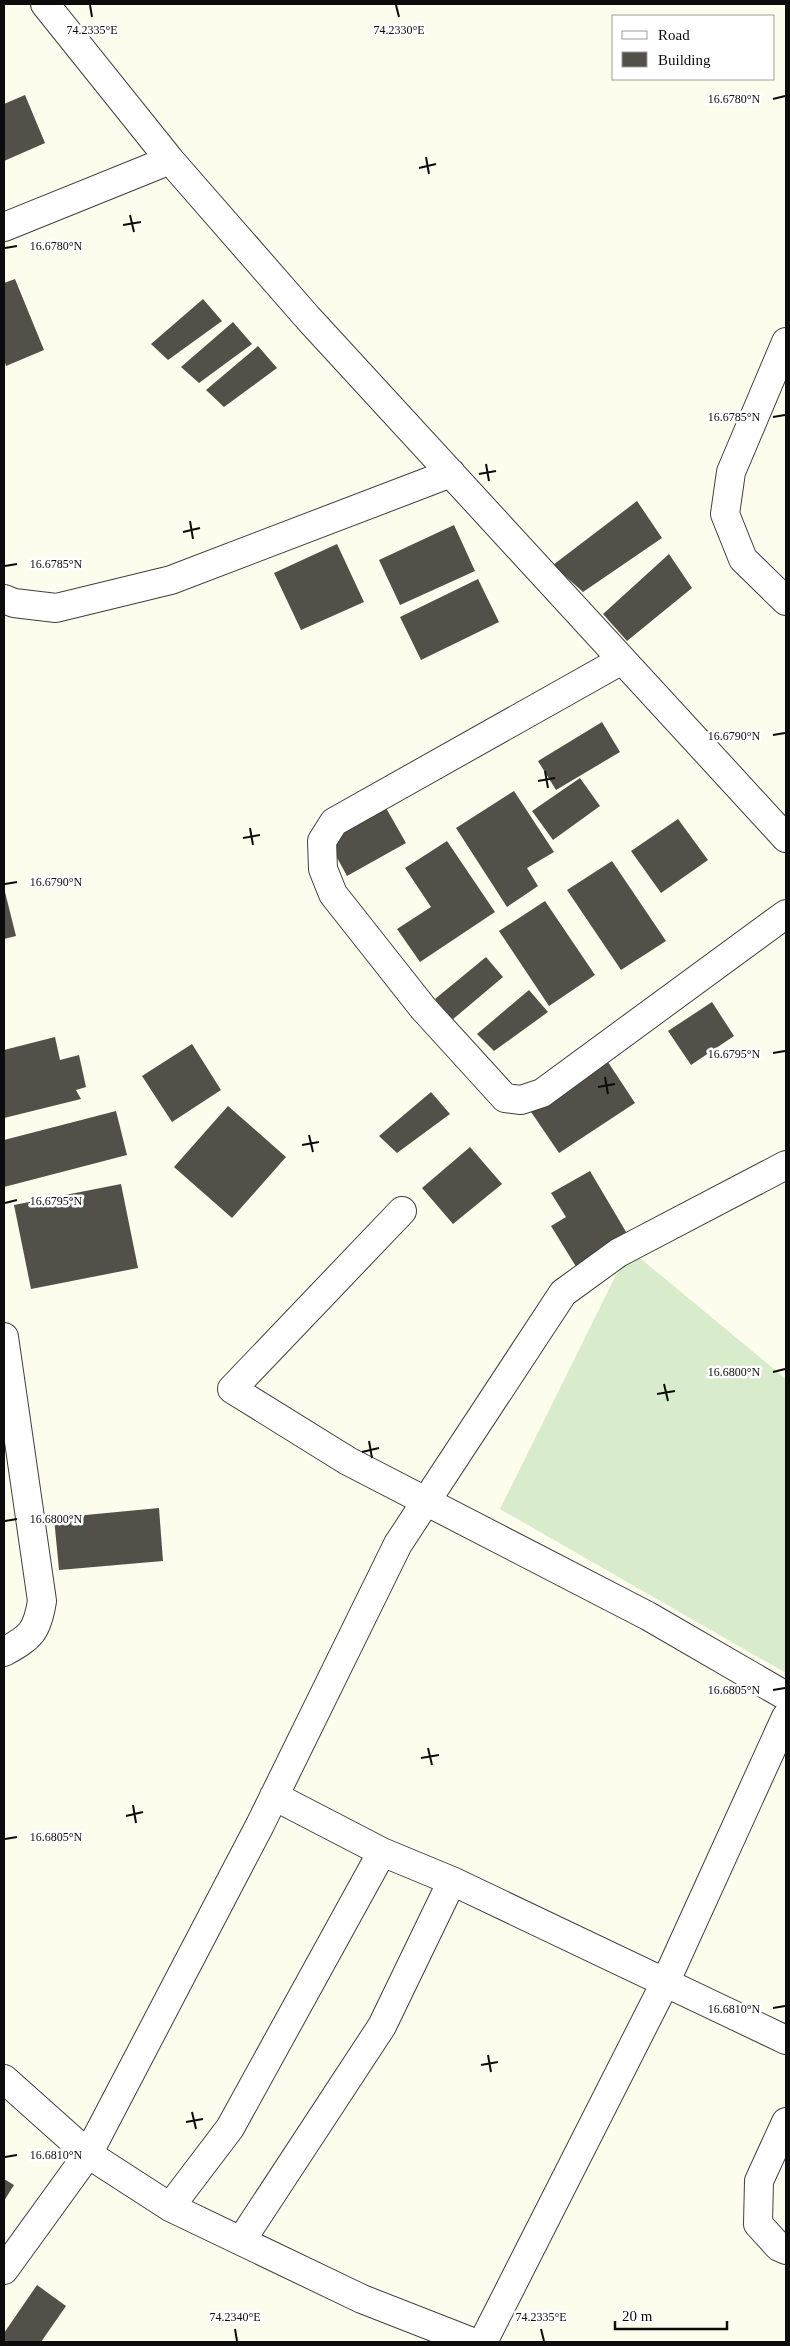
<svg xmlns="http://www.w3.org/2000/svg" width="790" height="2346" font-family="Georgia,serif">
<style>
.pitch{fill:#d8ebcb}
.building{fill:#535049}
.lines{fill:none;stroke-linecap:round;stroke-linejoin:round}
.minor-casing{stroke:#3f3f3f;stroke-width:30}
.minor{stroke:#fff;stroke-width:28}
.ticks{fill:none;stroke:#0c0c0c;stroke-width:2}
.ticks-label{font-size:12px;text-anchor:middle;fill:#0c0c0c;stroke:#fff;stroke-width:5;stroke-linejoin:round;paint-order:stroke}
</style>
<rect width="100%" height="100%" fill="#fcfded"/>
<!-- pitch -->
<path class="pitch" d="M 629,1249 L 786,1379 L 786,1673 L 500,1509 Z"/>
<!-- building -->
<path class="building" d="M 25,95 L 45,143 L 4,161 L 4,104 Z
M 15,279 L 44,350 L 6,366 L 4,359 L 4,283 Z
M 203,299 L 222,321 L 168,360 L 151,344 Z
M 233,322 L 252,344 L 199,383 L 181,367 Z
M 258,346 L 277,368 L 224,407 L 206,390 Z
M 637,501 L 662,538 L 583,592 L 553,565 Z
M 454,525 L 475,571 L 400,605 L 379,560 Z
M 337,544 L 364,602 L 301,630 L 274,573 Z
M 669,554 L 692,588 L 627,641 L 603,614 Z
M 478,579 L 499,622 L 421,660 L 400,617 Z
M 602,722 L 620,752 L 556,790 L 538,761 Z
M 580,778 L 600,806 L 553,840 L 532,811 Z
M 514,791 L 554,852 L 527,868 L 538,886 L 507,907 L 456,828 Z
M 386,808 L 406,843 L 347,876 L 328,841 Z
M 678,819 L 708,860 L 661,893 L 631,851 Z
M 447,841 L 495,912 L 420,962 L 397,929 L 431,907 L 405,868 Z
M 612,861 L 666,941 L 621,970 L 567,890 Z
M 4,888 L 16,936 L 4,939 Z
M 545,901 L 595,975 L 549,1006 L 499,931 Z
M 486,957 L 503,977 L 452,1020 L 435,999 Z
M 529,990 L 548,1012 L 494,1051 L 477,1034 Z
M 712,1002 L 734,1036 L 691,1065 L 668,1031 Z
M 55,1037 L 60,1060 L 79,1055 L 86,1087 L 76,1090 L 81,1099 L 4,1118 L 4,1050 Z
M 192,1044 L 221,1090 L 172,1122 L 142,1076 Z
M 604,1056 L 635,1103 L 559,1153 L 527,1106 Z
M 431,1092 L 450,1114 L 397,1153 L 379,1136 Z
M 228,1106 L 286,1157 L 232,1218 L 174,1167 Z
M 116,1111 L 127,1155 L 4,1187 L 4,1140 Z
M 470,1147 L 502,1184 L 453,1224 L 422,1188 Z
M 590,1171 L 632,1242 L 580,1273 L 551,1226 L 566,1217 L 551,1193 Z
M 121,1184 L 138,1268 L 31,1289 L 14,1205 Z
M 159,1508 L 163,1561 L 59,1570 L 54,1518 Z
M 4,2179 L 14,2185 L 4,2201 Z
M 37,2285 L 66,2306 L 41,2342 L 4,2342 L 4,2333 Z"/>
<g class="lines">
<defs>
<path id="minor" d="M 45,4 L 170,160 L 308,318 L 786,838
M 4,227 L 170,160
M 786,342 L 731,472 L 725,514 L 743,559 L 786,601
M 4,599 L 14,603 L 56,608 L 171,580 L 451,473
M 622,660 L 334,822 L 322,841 L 323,869 L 333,894 L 423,1008 L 505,1098 L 521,1100 L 542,1093 L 786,914
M 402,1211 L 232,1389 L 348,1461 L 648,1616 L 786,1696
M 4,1337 L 42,1601 C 37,1632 31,1637 4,1652
M 274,1796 L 382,1852 L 452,1881 L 786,2040
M 4,2079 L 88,2154 L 170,2207 L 362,2299 L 472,2342
M 786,2122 L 759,2181 L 758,2224 L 779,2247 L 786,2250
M 170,2207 L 230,2128 L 382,1852
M 241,2241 L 382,2026 L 452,1881
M 4,2270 L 88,2154 L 260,1825 L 398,1544 L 563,1293 L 618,1253 L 786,1165
M 483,2342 L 665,1983 L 786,1717"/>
</defs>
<!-- minor casing -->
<use href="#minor" class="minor-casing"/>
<!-- minor -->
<use href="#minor" class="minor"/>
</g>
<!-- ticks -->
<path class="ticks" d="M 90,5 L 92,17M 396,5 L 399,17M 773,99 L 785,96M 426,157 L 429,174M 419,168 L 436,164M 130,215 L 134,232M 123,225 L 141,222M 5,248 L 17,246M 773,417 L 785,415M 486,464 L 489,481M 479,474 L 496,471M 190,521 L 193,539M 183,532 L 200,528M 5,566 L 17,564M 773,735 L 785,733M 545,771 L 548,788M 538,781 L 555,778M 250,828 L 253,845M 243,838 L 260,835M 5,884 L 17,882M 773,1053 L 785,1051M 605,1077 L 608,1094M 598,1087 L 615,1084M 309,1135 L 313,1152M 302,1145 L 319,1142M 5,1203 L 17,1200M 773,1372 L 785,1369M 664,1384 L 668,1401M 657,1394 L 675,1391M 369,1441 L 372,1458M 362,1452 L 379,1448M 5,1521 L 17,1519M 773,1690 L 785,1688M 428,1748 L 432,1765M 421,1758 L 439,1755M 133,1805 L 136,1823M 126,1816 L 143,1812M 5,1839 L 17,1837M 773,2008 L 785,2006M 488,2055 L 491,2072M 481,2065 L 498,2062M 192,2112 L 196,2129M 186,2122 L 203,2119M 5,2157 L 17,2155M 235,2329 L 237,2341M 541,2329 L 544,2341"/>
<g class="ticks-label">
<text x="92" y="34">74.2335°E</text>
<text x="399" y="34">74.2330°E</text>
<text x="734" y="103">16.6780°N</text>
<text x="56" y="250">16.6780°N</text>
<text x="734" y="421">16.6785°N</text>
<text x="56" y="568">16.6785°N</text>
<text x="734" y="740">16.6790°N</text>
<text x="56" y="886">16.6790°N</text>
<text x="734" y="1058">16.6795°N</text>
<text x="56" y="1205">16.6795°N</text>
<text x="734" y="1376">16.6800°N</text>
<text x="56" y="1523">16.6800°N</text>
<text x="734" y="1694">16.6805°N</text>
<text x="56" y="1841">16.6805°N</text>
<text x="734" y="2013">16.6810°N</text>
<text x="56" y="2159">16.6810°N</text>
<text x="235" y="2321">74.2340°E</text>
<text x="541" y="2321">74.2335°E</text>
</g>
<!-- border -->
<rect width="790" height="2346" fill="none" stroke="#0c0c0c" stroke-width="10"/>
<!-- legend -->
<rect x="612" y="15" width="162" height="65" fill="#ffffff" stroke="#9e9e9e"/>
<rect x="622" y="31" width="25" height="8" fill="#ffffff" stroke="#9e9e9e"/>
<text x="658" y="40" font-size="15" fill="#0c0c0c">Road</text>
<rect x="622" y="52" width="25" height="15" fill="#535049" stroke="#9e9e9e"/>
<text x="658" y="65" font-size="15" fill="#0c0c0c">Building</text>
<!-- scale -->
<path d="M615 2321v8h112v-8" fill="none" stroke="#0c0c0c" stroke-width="2.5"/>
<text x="622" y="2321" font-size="15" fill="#0c0c0c" stroke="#ffffff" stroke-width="4" paint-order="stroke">20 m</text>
</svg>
